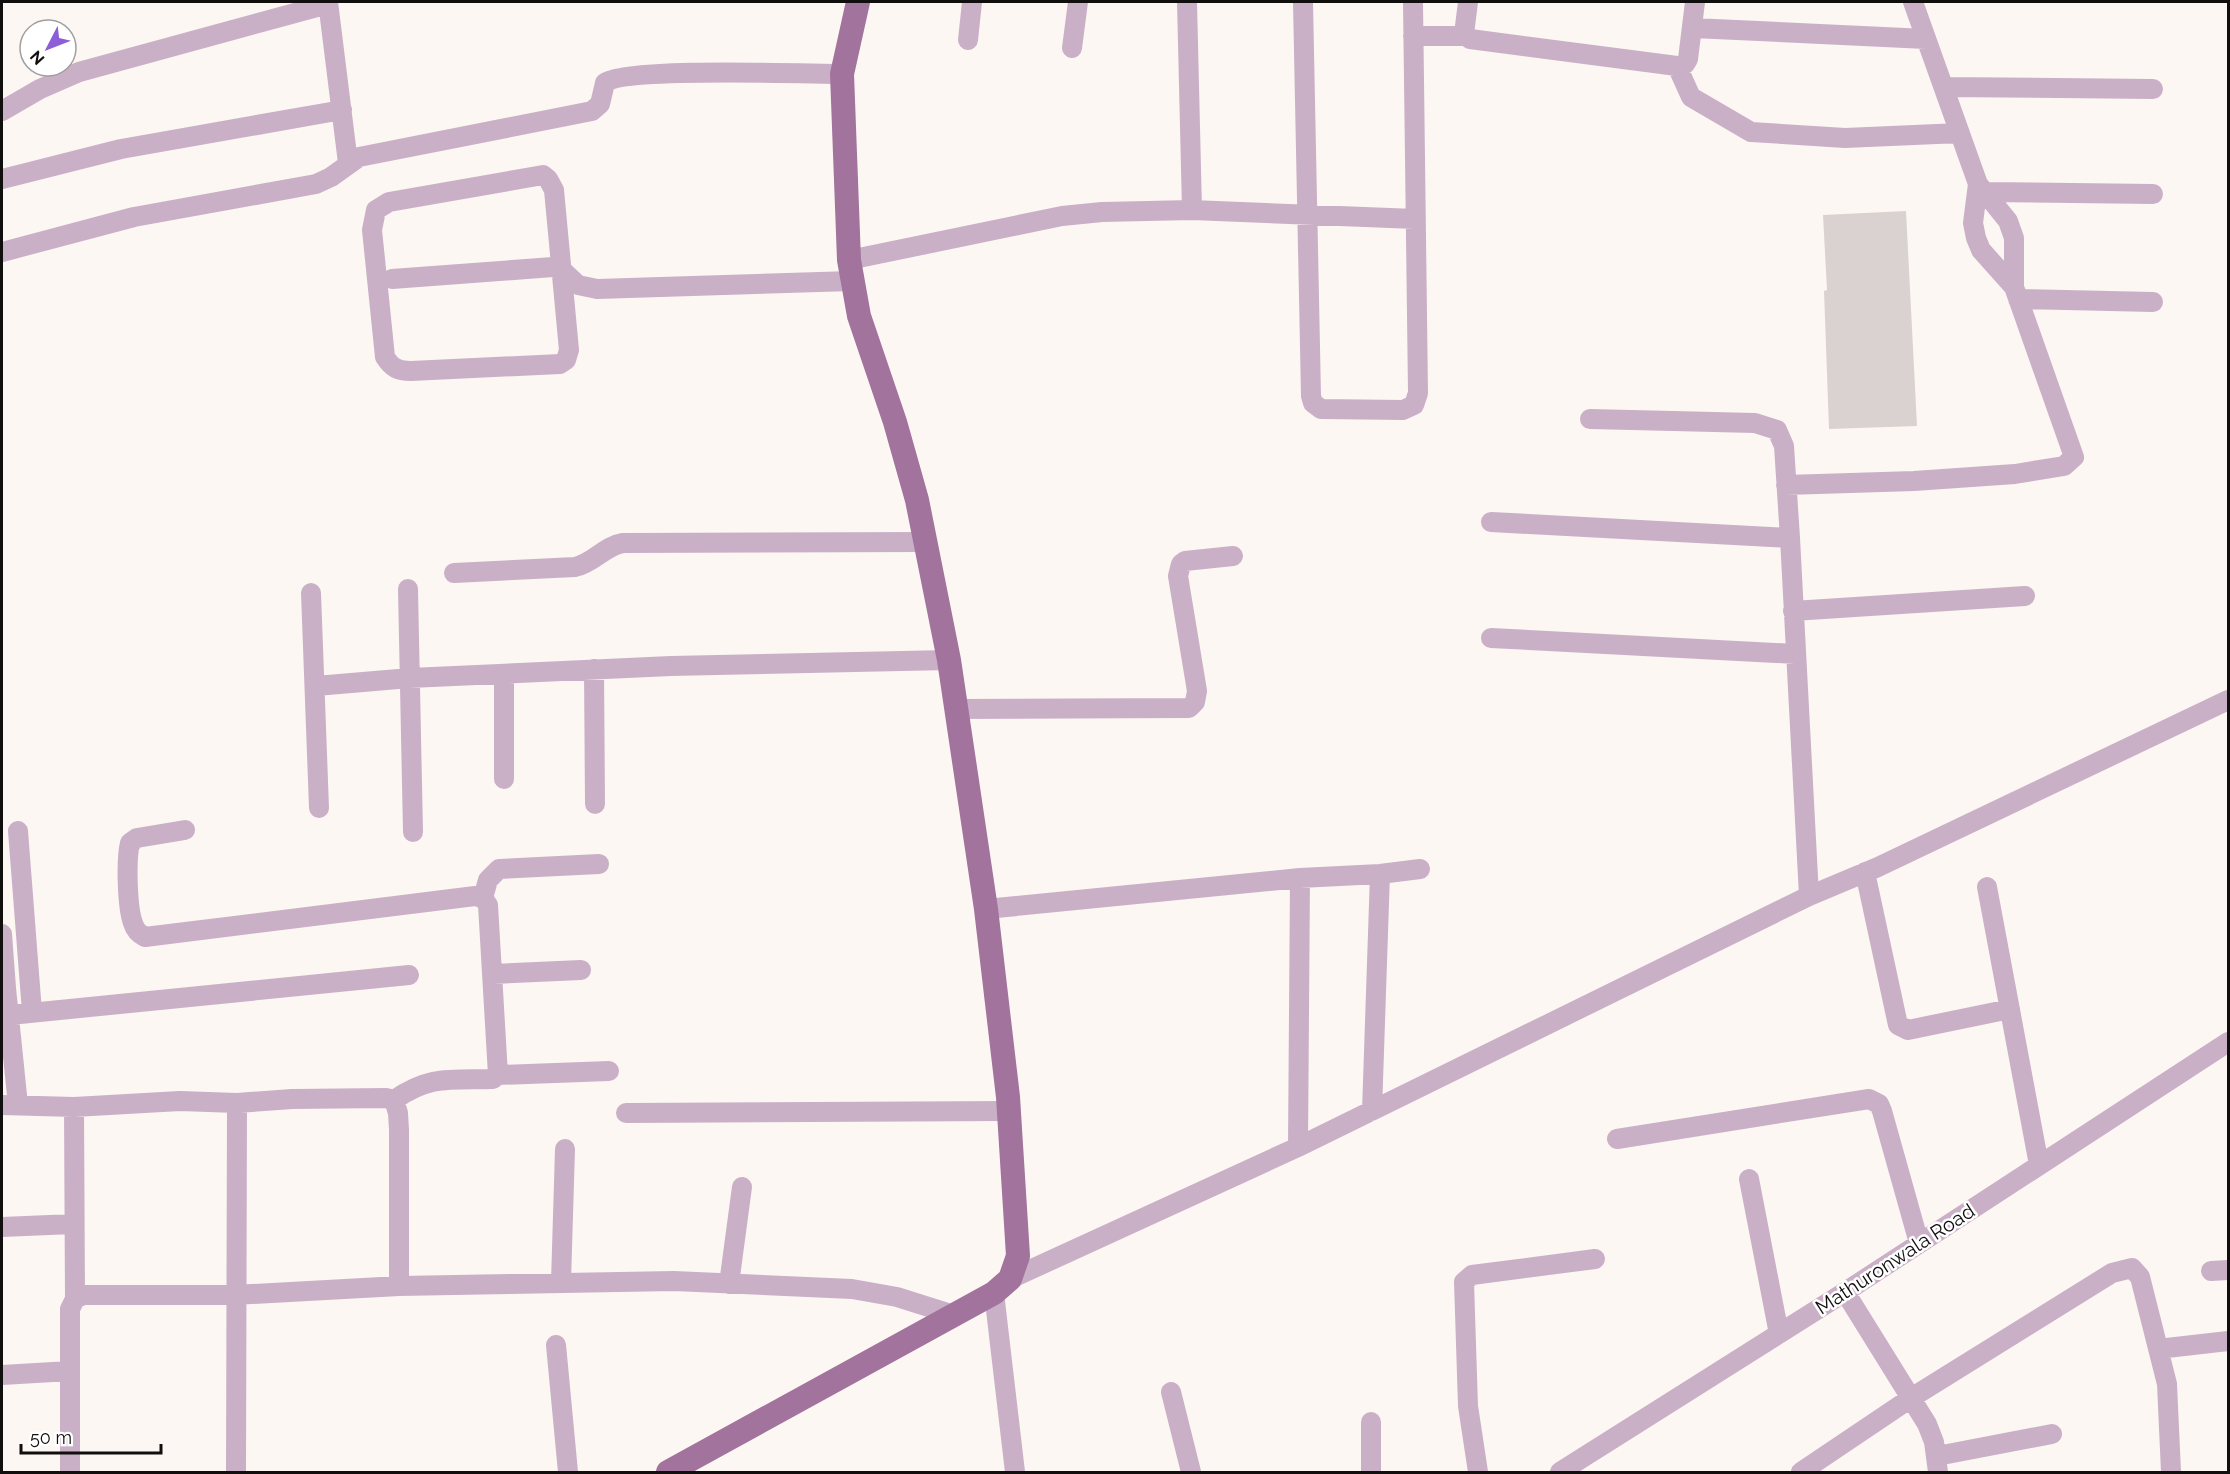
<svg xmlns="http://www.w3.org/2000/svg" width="2230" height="1474" font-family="Raleway,sans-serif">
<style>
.building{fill:#d9d2d0}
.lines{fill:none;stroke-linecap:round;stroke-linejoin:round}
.minor{stroke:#cab0c7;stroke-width:20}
.major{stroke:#a1739d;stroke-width:24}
.labels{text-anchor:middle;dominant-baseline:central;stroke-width:5;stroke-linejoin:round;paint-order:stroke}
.street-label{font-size:20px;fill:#110f0e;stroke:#fff}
</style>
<rect width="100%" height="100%" fill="#fdf7f3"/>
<!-- building -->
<path class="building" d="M 1906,211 L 1917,426 L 1829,429 L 1824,291 L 1827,290 L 1823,215 Z"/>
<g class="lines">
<!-- minor -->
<path class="minor" d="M 328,2 L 348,163
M 1187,2 L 1192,210
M 1303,2 L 1311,396 L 1313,403 L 1321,409 L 1403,410 L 1414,405 L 1418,393 L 1413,2
M 1468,2 L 1464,34 L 1470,39 L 1677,66 L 1685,64 L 1688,59 L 1695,2
M 1913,2 L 1978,184 L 2008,221 L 2014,238 L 2014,287
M 1693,28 L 1926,39
M 1413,36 L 1465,36
M 968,40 L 972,2
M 1072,48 L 1078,2
M 1677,66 L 1691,97 L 1751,132 L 1845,138 L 1960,133
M 1944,87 L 2153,89
M 2,111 L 40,89 L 79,72 L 328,4
M 543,175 L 548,179 L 554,190 L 569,350 L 566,360 L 560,364 L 411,371 C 398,371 392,368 385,357 L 372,230 L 376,210 L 389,202 Z
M 2,179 L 121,149 L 342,110
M 1984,192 L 2153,194
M 2,252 L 134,217 L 316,184 L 331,177 L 359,157 L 592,111 L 600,104 L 605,83 C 624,67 807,74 842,74
M 849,260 L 1062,216 L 1102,212 L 1192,210 L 1415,219
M 392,279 L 553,267 L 562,270 L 578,285 L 597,289 L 852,281
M 2018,299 L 2153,302
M 1590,419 L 1755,423 L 1777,430 L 1784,446 L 1790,538
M 1786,485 L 1914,481 L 2015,474 L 2064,466 L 2074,457 L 2014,287 L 1981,250 L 1976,238 L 1973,223 L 1978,184
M 1491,522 L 1790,538 L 1809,896
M 454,573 L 575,567 C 594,563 604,546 623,543 L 926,542
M 408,589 L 413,832
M 311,593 L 319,808
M 1793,611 L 2025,596
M 1491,638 L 1795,654
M 594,669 L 595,804
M 316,686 L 410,678 L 671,666 L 949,660
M 955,709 L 1189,708 L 1195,702 L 1197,691 L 1178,576 L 1181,564 L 1185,561 L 1233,556
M 504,779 L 504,676
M 185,830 L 137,838 L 130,843 C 126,859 127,907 133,923 C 135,930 139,934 145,937 L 475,896 L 483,898 L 488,905 L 498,1075 L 493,1079 C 450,1080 430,1075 394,1100
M 18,831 L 32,1012
M 1865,872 L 1898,1025 L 1908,1030 L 2010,1009
M 1300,878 L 1380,874 L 1420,869
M 1987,887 L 2039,1165
M 483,898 L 488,880 L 499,869 L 599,864
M 986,909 L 1300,878 L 1298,1147
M 2,934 L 6,988
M 493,974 L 581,970
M 2,988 L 6,988 L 18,1105
M 10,1015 L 409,975
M 498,1075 L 609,1071
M 2,1105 L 74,1107
M 1372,1111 L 1380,874
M 626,1113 L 1009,1111
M 1617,1139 L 1869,1099 L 1879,1104 L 1882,1111 L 1919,1243
M 1749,1179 L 1779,1334
M 2,1227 L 73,1224
M 2211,1271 L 2228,1270
M 1010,1279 L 1298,1147 L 1809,896 L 1878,867 L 2228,700
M 561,1282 L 565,1149
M 729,1284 L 742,1187
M 1845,1292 L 1927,1424 L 1934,1442 L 1938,1472
M 994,1293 L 1015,1472
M 75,1299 L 74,1107 L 180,1101 L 237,1103 L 292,1099 L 386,1098 L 394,1100 L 398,1113 L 399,1130 L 399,1286
M 556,1345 L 568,1472
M 2158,1349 L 2228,1341
M 2,1375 L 70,1371
M 1171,1392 L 1191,1472
M 1371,1422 L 1371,1472
M 1937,1456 L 2052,1434
M 70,1472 L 70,1309 L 75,1299 L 83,1295 L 235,1295 L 399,1286 L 674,1281 L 852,1289 L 897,1297 L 954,1315
M 236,1472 L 237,1103
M 1478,1472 L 1468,1406 L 1464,1282 L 1472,1275 L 1595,1259
M 1560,1472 L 1845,1292 L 2228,1042
M 1801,1472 L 1911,1398 L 2112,1273 L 2132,1268 L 2140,1277 L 2167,1384 L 2171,1472"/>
<!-- major -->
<path class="major" d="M 668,1472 L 994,1293 L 1010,1279 L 1018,1256 L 1008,1097 L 986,909 L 949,660 L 917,500 L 895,422 L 859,316 L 849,260 L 842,74 L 858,2"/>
</g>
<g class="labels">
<!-- street labels -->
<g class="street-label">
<text transform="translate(1895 1259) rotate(-33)">Mathuronwala Road</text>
</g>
</g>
<!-- border -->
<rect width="2230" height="1474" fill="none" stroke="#110f0e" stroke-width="6"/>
<!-- north arrow -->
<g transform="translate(48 48) rotate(228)"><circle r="28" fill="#ffffff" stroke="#a09f9f" stroke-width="1.5"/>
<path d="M0-4.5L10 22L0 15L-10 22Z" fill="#8c5ed7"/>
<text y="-9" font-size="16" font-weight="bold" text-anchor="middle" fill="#110f0e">N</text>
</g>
<!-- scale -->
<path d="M21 1444v9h140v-9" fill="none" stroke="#110f0e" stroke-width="3"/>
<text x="30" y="1444" font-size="18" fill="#110f0e" stroke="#ffffff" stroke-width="4.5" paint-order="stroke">50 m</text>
</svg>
